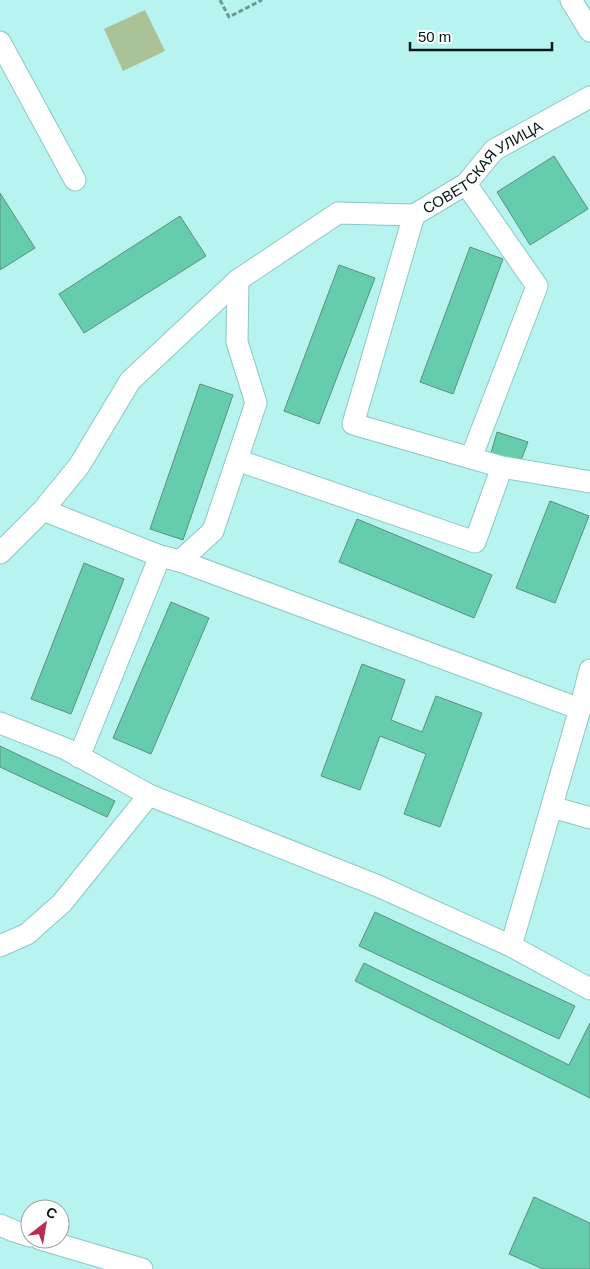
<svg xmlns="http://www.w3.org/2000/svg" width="590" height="1269" font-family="Helvetica,sans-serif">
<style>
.green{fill:#aac295}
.building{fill:#65cdad;stroke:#5d907e}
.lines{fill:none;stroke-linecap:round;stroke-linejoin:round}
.minor-casing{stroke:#8dc8c4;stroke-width:23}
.path{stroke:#6c9a96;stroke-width:3;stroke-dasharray:5 2.5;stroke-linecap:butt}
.minor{stroke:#fff;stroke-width:21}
.labels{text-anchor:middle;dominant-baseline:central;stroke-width:4;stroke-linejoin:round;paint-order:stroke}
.street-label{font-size:15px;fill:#011817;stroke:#fff}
</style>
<rect width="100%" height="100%" fill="#b7f4ef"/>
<!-- green -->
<path class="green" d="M 145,10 L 165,51 L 123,71 L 104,29 Z"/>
<!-- building -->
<path class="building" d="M 554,156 L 588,209 L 530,245 L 497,192 Z
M 0,193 L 35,248 L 0,270 Z
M 180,216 L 206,256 L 84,333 L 59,294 Z
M 470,247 L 503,259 L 453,394 L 420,382 Z
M 339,265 L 375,278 L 319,424 L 284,411 Z
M 200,384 L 233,395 L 183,540 L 150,529 Z
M 497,432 L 528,442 L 520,463 L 491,453 Z
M 550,501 L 589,516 L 555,603 L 516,588 Z
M 357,519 L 492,575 L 474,618 L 339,562 Z
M 84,563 L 124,579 L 71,714 L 31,699 Z
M 171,602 L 209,618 L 151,754 L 113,738 Z
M 362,664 L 405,680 L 391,720 L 422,732 L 436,696 L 482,713 L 440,827 L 404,814 L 426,754 L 380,736 L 360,790 L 321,776 Z
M 0,746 L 115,801 L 107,817 L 0,767 Z
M 375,912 L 575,1006 L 559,1039 L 359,946 Z
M 364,963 L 569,1065 L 590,1023 L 590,1098 L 355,981 Z
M 534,1197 L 590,1223 L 590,1269 L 543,1269 L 509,1254 Z"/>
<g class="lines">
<defs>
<g id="minor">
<path d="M 571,0 L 590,31"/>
<path d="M 0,42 L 75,180"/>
<path d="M 466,184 L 537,286 L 471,458"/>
<path d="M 414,215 L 353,424 L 502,467"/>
<path d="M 237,460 L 475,542 L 502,467 L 590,482"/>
<path id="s1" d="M 43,510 L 79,466 L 130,381 L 238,280 L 338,213 L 414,215 L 466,184 L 494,150 L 590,97"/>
<path d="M 0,553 L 43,510 L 160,556 L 180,561 L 213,531 L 256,403 L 237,342 L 238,280"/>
<path d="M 180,561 L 580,709 L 511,946"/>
<path d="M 580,709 L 590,670"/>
<path d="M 0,723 L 66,749 L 149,795 L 378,886 L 511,946 L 590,989"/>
<path d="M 79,757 L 160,556"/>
<path d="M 552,807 L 590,818"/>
<path d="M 0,946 L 27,934 L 62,903 L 149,795"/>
<path d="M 0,1225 L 14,1231 L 30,1236"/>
<path d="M 40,1239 L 142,1269"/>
</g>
</defs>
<!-- minor casing -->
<use href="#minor" class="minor-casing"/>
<!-- path -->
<path class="path" d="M 220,0 L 229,17 L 262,0"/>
<!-- minor -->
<use href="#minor" class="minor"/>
</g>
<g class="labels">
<!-- street labels -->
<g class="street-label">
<text stroke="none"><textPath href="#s1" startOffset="585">СОВЕТСКАЯ УЛИЦА</textPath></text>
</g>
</g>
<!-- north arrow -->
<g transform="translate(45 1224) rotate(31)"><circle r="24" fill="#ffffff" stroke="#99a3a2"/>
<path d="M0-4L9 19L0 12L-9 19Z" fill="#ba2a51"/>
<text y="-8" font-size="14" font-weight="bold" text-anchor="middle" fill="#011817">С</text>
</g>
<!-- scale -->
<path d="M410 42v8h142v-8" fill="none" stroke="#011817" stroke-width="2.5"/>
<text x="418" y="42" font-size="15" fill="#011817" stroke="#ffffff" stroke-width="4" paint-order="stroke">50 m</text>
</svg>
